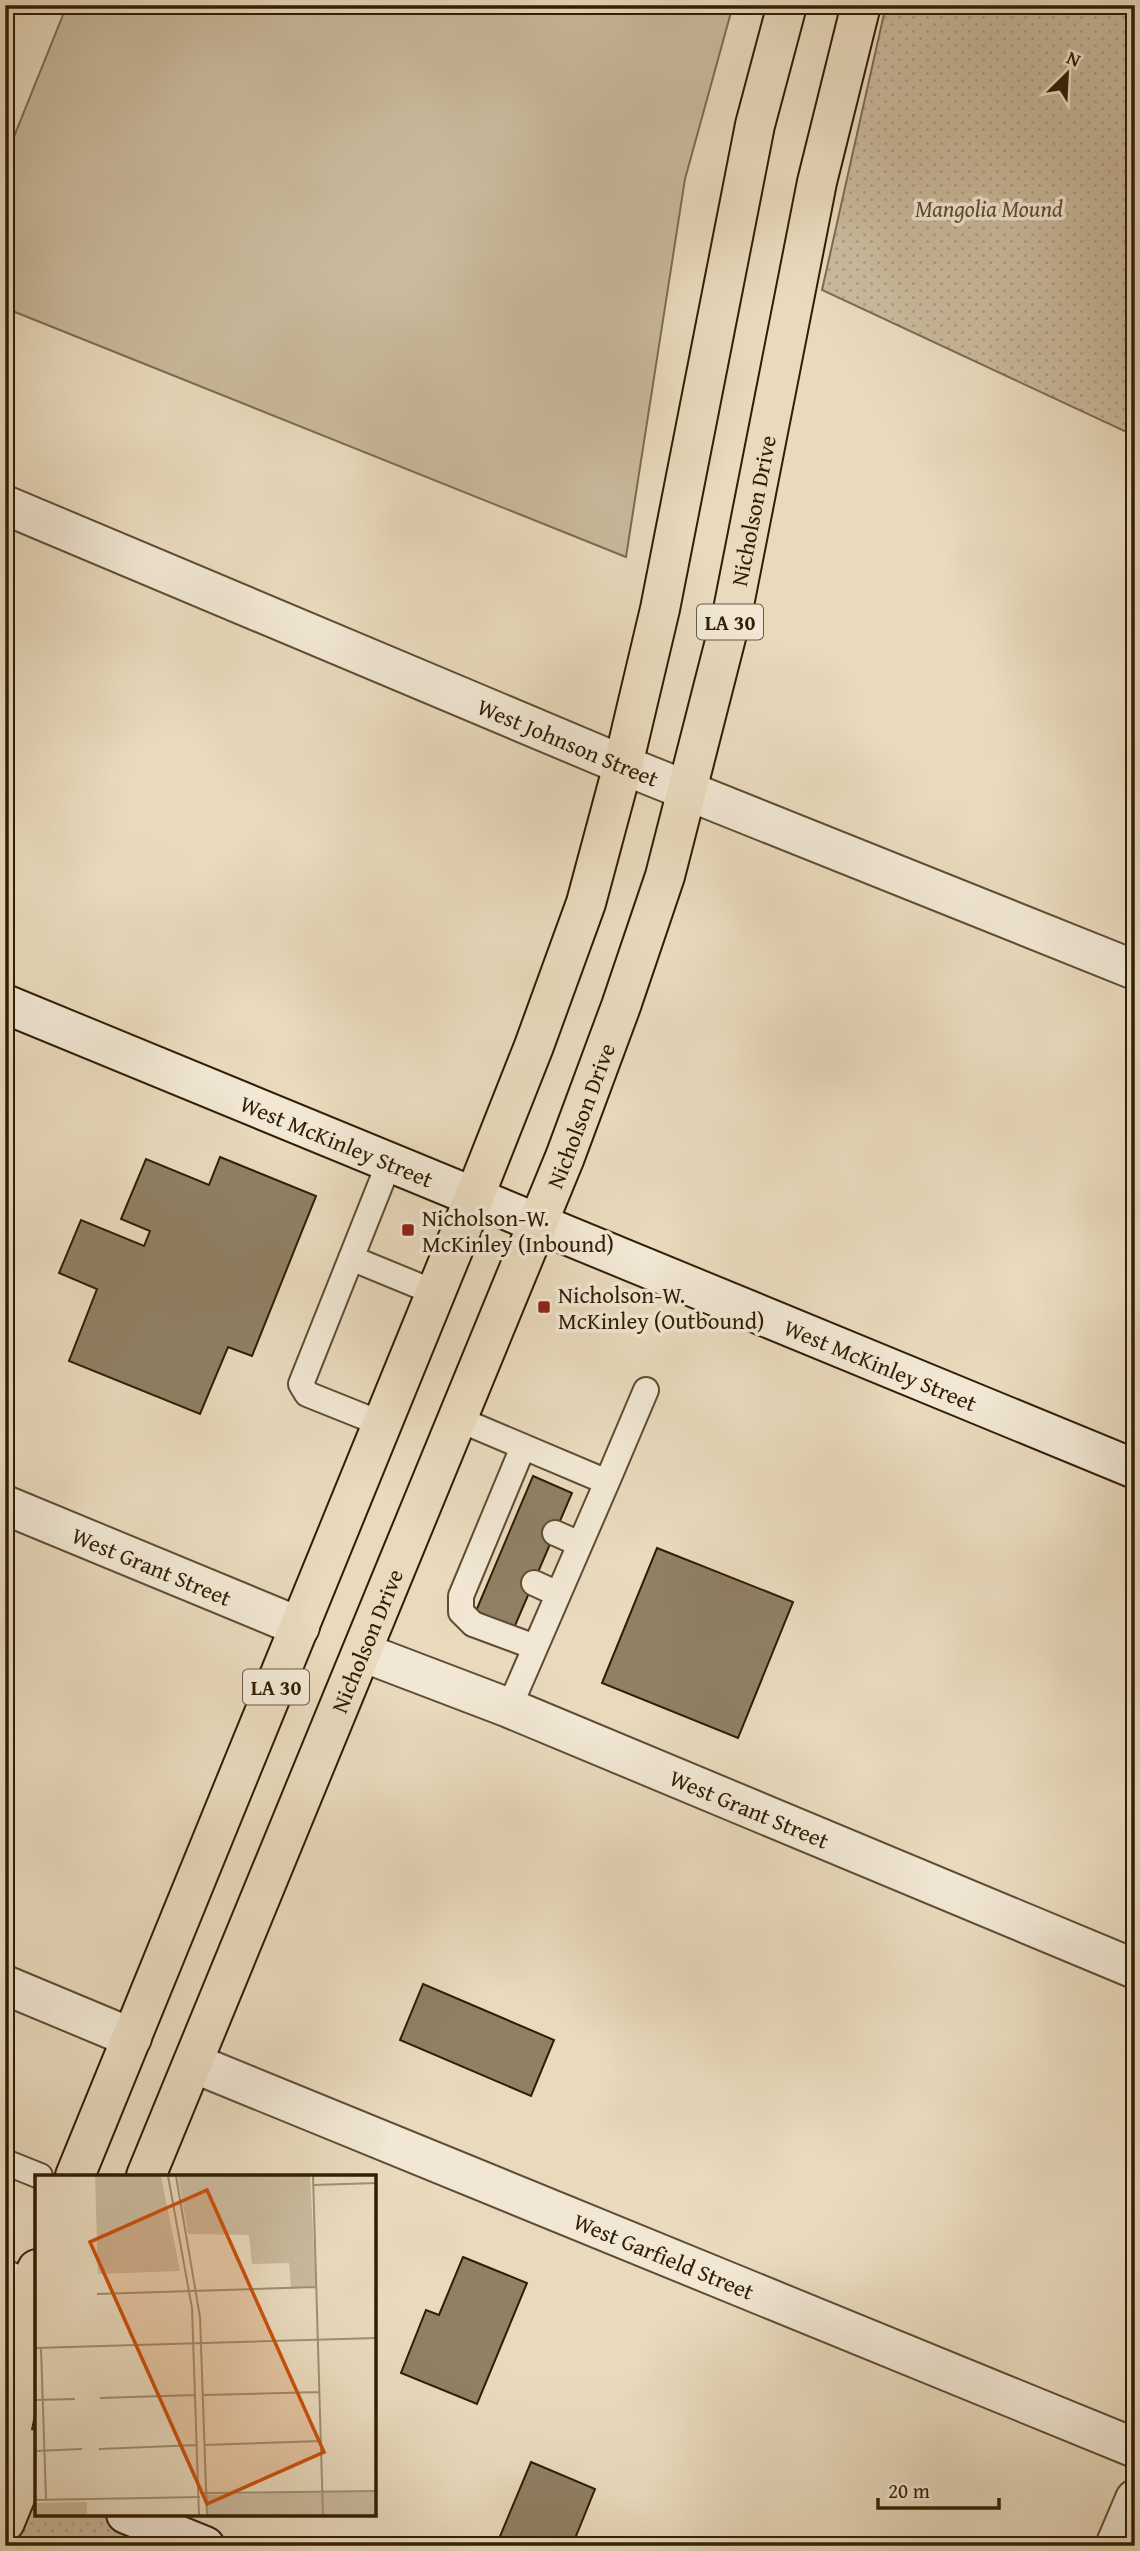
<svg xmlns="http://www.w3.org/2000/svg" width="1140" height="2551" font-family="'Gentium Book Plus',serif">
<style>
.green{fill:#caba9d;stroke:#7d6c50;stroke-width:2}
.park{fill:url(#park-dots);stroke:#7d6c50;stroke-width:2}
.building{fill:#908064;stroke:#301e03;stroke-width:2}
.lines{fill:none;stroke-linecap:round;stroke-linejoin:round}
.lane-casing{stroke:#5e4d32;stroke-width:28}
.street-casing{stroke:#5e4d32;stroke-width:42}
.secondary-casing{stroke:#301e03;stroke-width:42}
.primary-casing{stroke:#301e03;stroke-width:42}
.lane{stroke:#f1e7d4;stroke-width:24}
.street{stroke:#f1e7d4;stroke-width:38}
.secondary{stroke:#f1e7d4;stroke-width:38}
.primary{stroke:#e9dabd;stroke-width:38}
.poi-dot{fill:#8f2418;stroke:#f1e7d4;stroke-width:2.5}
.labels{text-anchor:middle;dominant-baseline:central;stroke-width:7;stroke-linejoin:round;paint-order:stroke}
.shield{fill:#f1e7d4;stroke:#6a5a42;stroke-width:2}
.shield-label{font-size:21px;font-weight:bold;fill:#301e03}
.park-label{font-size:23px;font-style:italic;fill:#5e4d31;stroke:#f1e7d4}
.street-label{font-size:23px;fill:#301e03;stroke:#f1e7d4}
.poi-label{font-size:23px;fill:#301e03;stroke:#f1e7d4;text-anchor:start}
.inset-road{fill:none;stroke:#9f8f73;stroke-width:2}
.view{fill:#cc500b;fill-opacity:0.15;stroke:#cc500b;stroke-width:3.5}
.inset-edge{fill:none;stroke:#301e03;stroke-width:3.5}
</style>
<defs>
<pattern id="park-dots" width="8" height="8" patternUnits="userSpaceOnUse" patternTransform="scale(1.75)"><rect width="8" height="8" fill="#caba9d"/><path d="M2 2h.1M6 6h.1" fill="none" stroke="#ae9f86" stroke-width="1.8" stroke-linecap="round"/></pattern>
</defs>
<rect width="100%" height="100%" fill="#e9dabd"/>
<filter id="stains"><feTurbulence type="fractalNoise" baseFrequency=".00286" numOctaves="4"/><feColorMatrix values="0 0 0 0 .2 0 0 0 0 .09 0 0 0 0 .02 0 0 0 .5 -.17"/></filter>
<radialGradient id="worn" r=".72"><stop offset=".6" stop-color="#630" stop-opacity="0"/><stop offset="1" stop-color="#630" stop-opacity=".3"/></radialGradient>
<!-- green -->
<path class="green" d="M 67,5 L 733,5 L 685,179 L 626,557 L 5,308 L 5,159 Z"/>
<!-- park -->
<path class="park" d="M 886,5 L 1135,5 L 1135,436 L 822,290 Z
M 37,2479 L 37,2514 L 123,2514 L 200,2546 L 5,2546 L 5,2521 Z"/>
<!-- building -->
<path class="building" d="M 220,1157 L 316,1196 L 252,1356 L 228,1347 L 200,1414 L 69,1361 L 97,1289 L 59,1273 L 81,1220 L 144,1246 L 150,1231 L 121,1219 L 146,1159 L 209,1185 Z
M 533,1476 L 572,1493 L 514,1628 L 476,1611 Z
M 657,1548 L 793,1602 L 738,1738 L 602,1683 Z
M 423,1984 L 554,2040 L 531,2096 L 400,2040 Z
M 463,2257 L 527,2283 L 477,2404 L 401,2373 L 426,2310 L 439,2315 Z
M 531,2462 L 595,2489 L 572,2546 L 496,2546 Z"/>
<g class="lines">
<defs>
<path id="lane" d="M 351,1258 L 436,1293
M 458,1419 L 607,1482 L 509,1708
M 382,1424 L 307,1394 L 301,1384 L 389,1163
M 523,1447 L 461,1596 L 461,1612 L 473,1624 L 535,1647
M 607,1482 L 646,1390
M 555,1533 L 580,1544
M 534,1583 L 558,1594
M 5,2162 L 40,2176
M 5,2272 L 31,2283"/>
<g id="street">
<path id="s1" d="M 5,505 L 623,765 L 1135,970"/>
<path id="s2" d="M 5,1505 L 300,1627"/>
<path id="s3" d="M 362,1652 L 509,1708 L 1135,1969"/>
<path d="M 5,1985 L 132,2038"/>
<path id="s4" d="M 193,2063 L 1135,2448"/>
<path d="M 1115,2546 L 1135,2499"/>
</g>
<g id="secondary">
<path id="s5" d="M 5,1004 L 1135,1469"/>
<path d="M 126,2514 L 205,2546"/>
</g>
<g id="primary">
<path d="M 75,2176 L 458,1238 L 534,1046 L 586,903 L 623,765 L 660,609 L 755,125 L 787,5"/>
<path id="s6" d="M 146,2176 L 565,1157 L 621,1006 L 665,876 L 733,610 L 817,182 L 861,5"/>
<path d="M 5,2347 L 37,2269"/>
<path d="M 25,2474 L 11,2433 L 26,2357 L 37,2326"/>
<path d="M 5,2522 L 35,2449"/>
</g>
</defs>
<!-- lane casing -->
<use href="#lane" class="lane-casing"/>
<!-- street casing -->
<use href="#street" class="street-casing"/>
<!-- secondary casing -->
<use href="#secondary" class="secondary-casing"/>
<!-- primary casing -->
<use href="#primary" class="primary-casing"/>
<!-- lane -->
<use href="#lane" class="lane"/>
<!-- street -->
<use href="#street" class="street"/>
<!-- secondary -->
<use href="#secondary" class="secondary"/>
<!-- primary -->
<use href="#primary" class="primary"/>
</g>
<!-- markers -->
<g class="poi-dot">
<rect x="401" y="1223" width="14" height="14" rx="3.5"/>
<rect x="537" y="1300" width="14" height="14" rx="3.5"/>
</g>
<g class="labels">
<!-- shield labels -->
<g class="shield">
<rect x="697" y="604.5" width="66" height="35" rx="5"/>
<rect x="243" y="1669.5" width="66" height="35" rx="5"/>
</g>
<g class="shield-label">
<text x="730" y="622">LA 30</text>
<text x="276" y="1687">LA 30</text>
</g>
<!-- park labels -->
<g class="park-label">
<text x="989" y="208">Mangolia Mound</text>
</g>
<!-- street labels -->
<g class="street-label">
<text stroke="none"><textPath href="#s6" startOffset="1776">Nicholson Drive</textPath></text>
<text stroke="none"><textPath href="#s1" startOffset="611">West Johnson Street</textPath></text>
<text stroke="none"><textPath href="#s6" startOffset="1146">Nicholson Drive</textPath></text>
<text stroke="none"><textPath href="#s5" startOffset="359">West McKinley Street</textPath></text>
<text stroke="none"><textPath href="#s5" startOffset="947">West McKinley Street</textPath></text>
<text stroke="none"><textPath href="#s2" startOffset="159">West Grant Street</textPath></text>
<text stroke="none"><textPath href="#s6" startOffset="579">Nicholson Drive</textPath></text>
<text stroke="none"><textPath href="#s3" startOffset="418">West Grant Street</textPath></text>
<text stroke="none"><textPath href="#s4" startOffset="509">West Garfield Street</textPath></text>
</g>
<!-- poi labels -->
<g class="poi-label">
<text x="422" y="1217">Nicholson-W.<tspan x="422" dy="26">McKinley (Inbound)</tspan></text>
<text x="558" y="1294">Nicholson-W.<tspan x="558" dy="26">McKinley (Outbound)</tspan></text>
</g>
</g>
<!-- overview -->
<g transform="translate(35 2175)">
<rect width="341" height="341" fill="#e9dabd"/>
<path d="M 60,1 L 126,1 L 145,96 L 63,99 Z" fill="#caba9d"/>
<path d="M 143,1 L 275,1 L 281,112 L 256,113 L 254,88 L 217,89 L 214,60 L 153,59 ZM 341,315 L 341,341 L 171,341 L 171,320 ZM 52,327 L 52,341 L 0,341 L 0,328 Z" fill="#caba9d"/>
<path class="inset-road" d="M 133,1 L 157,133 L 164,341M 141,1 L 165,142 L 172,341M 278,1 L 288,341M 278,10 L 342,8M 62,119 L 281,112M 0,173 L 342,163M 6,173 L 11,324M 168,220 L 285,217M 65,223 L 160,220M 0,225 L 40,224M 169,270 L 286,266M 64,274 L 162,270M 0,276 L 47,274M 169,318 L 342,316M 0,325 L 165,322"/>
<path class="view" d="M 172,15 L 289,277 L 172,329 L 55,67 Z"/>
<rect width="341" height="341" class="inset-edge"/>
</g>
<!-- margin -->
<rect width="1140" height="2551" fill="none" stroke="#e9dabd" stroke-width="28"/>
<rect x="7" y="7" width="1126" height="2537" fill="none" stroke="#301e03" stroke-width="3.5"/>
<rect x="14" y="14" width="1112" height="2523" fill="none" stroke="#301e03" stroke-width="2"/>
<!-- north arrow -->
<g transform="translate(1067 74) rotate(24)" stroke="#f1e7d4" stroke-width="5" paint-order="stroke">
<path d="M0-5L12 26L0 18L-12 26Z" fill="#301e03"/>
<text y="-10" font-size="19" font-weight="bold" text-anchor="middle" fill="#301e03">N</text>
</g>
<!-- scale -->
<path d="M878 2498v10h121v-10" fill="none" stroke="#301e03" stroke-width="3.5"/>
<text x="888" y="2498" font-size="21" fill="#301e03" stroke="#f1e7d4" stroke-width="5" paint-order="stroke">20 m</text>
<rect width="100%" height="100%" filter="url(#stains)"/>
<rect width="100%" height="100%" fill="url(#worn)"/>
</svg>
